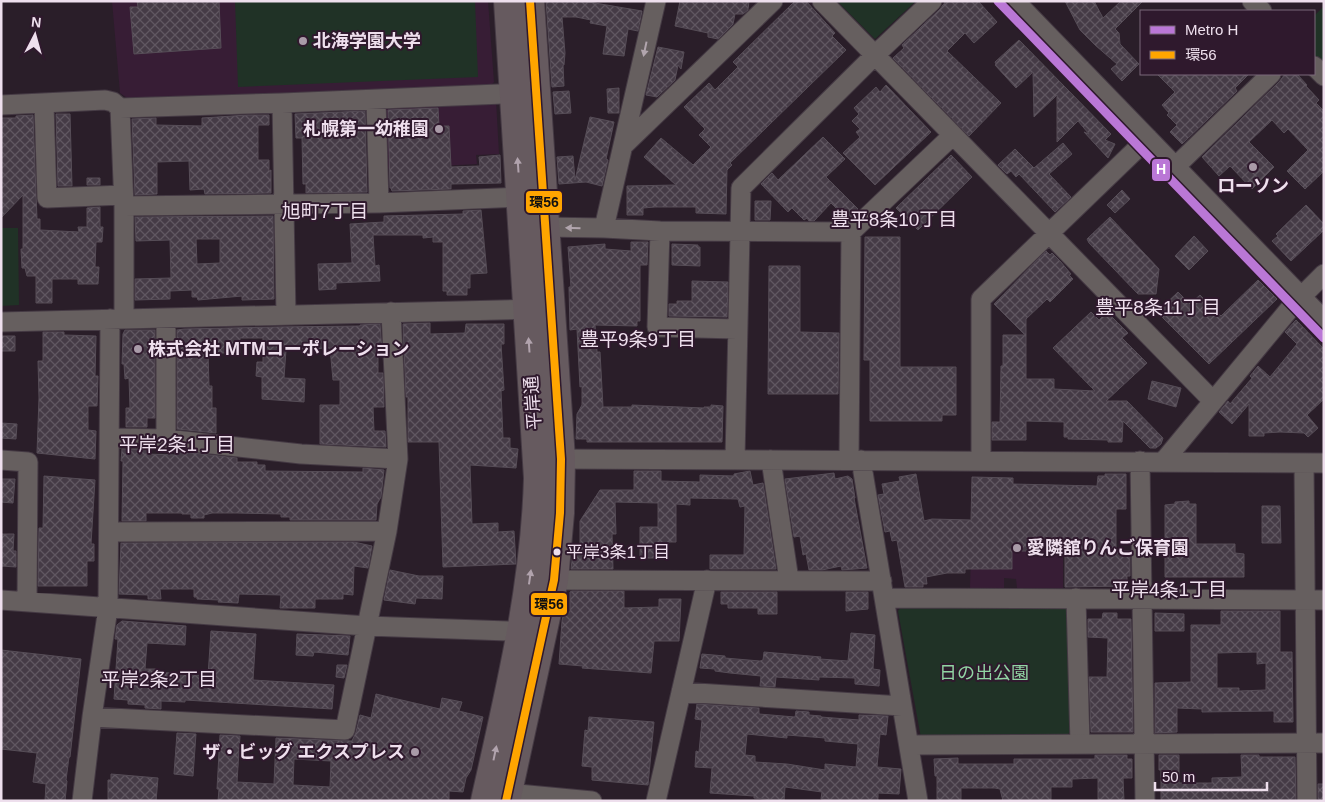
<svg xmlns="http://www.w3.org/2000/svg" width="1325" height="802" font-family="Helvetica,'Noto Sans JP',sans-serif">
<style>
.built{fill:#371d35}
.park{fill:#203226}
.building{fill:url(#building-cross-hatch);stroke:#564d57;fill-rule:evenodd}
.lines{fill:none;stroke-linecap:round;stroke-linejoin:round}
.minor-casing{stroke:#453a44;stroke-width:21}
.highway-casing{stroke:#453a44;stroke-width:30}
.minor{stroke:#665f5f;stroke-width:19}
.highway{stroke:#665a5f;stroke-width:28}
.bus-1-casing{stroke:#2f192d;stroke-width:11}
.bus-1{stroke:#ffa500;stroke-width:8}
.metro-1-casing{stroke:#2f192d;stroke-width:12}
.metro-1{stroke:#ba77d6;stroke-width:9}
.oneway{fill:#b1a5ad}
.oneway2{fill:#b1a3ad}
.poi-dot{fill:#a99ba8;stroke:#2f192d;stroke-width:2}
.bus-dot{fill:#eedfed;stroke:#2f192d;stroke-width:2}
.labels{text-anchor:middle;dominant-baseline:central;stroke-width:4;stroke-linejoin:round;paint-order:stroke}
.bus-label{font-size:17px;fill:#eedfed;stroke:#2f192d;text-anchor:start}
.poi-label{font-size:18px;font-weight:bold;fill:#eedfed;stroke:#2f192d;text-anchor:start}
.street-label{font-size:18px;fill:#eedfed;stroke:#2f192d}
.park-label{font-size:18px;fill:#91d4a3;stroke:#2f192d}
.neighbourhood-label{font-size:19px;fill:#eedfed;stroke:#2f192d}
.line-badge{stroke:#2f192d;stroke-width:2}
.badge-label{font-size:14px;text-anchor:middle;font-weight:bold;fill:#fff}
.pale-badge-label{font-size:14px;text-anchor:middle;font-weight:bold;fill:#111}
</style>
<defs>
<pattern id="building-cross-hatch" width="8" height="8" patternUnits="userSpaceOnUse" patternTransform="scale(1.25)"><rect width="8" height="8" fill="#453b46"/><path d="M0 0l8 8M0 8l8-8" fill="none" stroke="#605761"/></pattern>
</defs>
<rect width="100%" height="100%" fill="#2a1e29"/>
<!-- built -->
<path class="built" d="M 112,1 L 488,1 L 494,82 L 490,86 L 130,100 L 120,93 Z
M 496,100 L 499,154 L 476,155 L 477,164 L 382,169 L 381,105 Z
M 1063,516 L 1063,588 L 1017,588 L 1016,579 L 1004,578 L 1004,589 L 970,588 L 972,517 Z"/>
<!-- park -->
<path class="park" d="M 235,1 L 475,1 L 478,77 L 238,87 Z
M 837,1 L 916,1 L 875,39 Z
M 1324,6 L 1324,66 L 1314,56 L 1314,16 Z
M 1,228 L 18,228 L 19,305 L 1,306 Z
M 901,607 L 1066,608 L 1069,612 L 1070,732 L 1065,737 L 921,738 L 898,611 Z"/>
<!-- building -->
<path class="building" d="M 137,1 L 219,1 L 221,48 L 134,54 L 130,7 L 138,7 Z
M 546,1 L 583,1 L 642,11 L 638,31 L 628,29 L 624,56 L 603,54 L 607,26 L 590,23 L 591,20 L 576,17 L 562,17 L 565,53 L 564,65 L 563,65 L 564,86 L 552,87 Z
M 680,1 L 749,1 L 748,10 L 743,14 L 735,14 L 733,24 L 718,39 L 708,37 L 708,33 L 675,26 Z
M 795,1 L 806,1 L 835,33 L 832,36 L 846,50 L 730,163 L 732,165 L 727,170 L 726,214 L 696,213 L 696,207 L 655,207 L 643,208 L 643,215 L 627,215 L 627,186 L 676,185 L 644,157 L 661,138 L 693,165 L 711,147 L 699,135 L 705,129 L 684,107 L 709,83 L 715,90 L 738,67 L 733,62 Z
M 946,1 L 978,1 L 997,22 L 974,43 L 965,33 L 947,51 L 1001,103 L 969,136 L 893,58 L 904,48 L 902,45 L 940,9 Z
M 1065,1 L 1094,1 L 1103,18 L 1121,1 L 1143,1 L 1115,29 L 1119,33 L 1120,44 L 1139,64 L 1122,81 L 1111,69 L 1117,64 L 1095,45 L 1080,30 Z
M 1019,40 L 1111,134 L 1105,140 L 1115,144 L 1108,158 L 1084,132 L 1089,134 L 1078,121 L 1057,142 L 1057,95 L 1034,117 L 1033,72 L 1016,88 L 995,65 L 996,64 L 995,62 Z
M 658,47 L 684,52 L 681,69 L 678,65 L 675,80 L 657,97 L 646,95 Z
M 1157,74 L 1249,74 L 1235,88 L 1237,91 L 1182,144 L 1170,132 L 1177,125 L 1167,115 L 1169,113 L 1162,105 L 1175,92 Z
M 1285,74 L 1297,74 L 1307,85 L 1306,86 L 1319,100 L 1316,103 L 1324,111 L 1324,171 L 1305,189 L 1287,171 L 1308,150 L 1288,129 L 1284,133 L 1272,120 L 1249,142 L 1274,167 L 1252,189 L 1230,166 L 1219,176 L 1202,157 L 1279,82 Z
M 886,85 L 931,132 L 875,185 L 843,153 L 860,137 L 856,132 L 860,129 L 852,121 L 859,114 L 854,108 L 876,87 L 880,92 Z
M 619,88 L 619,113 L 608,113 L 607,89 Z
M 569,91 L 571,113 L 555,114 L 553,92 Z
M 438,108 L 439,126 L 449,126 L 451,167 L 480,166 L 479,157 L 500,155 L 501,183 L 451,184 L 451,189 L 392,191 L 391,188 L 390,188 L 388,110 Z
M 365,111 L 367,192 L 306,193 L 306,184 L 303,184 L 302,138 L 296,138 L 295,114 Z
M 56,114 L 70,114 L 72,186 L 58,186 Z
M 33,115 L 37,219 L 40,219 L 40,230 L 79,232 L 78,227 L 87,227 L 87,208 L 100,207 L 100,227 L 103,227 L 102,242 L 96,242 L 95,267 L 99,267 L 98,284 L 78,284 L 78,279 L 52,279 L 52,303 L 36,303 L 36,276 L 27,276 L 25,268 L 22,268 L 21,249 L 23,249 L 23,195 L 1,218 L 1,118 L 16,118 L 16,116 Z
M 248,115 L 269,115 L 269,125 L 258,125 L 258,160 L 269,160 L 269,171 L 271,170 L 271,193 L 205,194 L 204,189 L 190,190 L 189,161 L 157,162 L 157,194 L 135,195 L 132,119 L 156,118 L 156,125 L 202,126 L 202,118 Z
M 590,117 L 614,122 L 606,159 L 608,160 L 602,186 L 586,182 L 559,184 L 557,157 L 573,156 L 575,180 Z
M 823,137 L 845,159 L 826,177 L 858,209 L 848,220 L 831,203 L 814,221 L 809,221 L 807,218 L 804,220 L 792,208 L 788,212 L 761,184 L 772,173 L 778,180 Z
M 1063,143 L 1072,154 L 1049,174 L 1071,197 L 1055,212 L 1019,174 L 1016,177 L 1011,171 L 1007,174 L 998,165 L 1015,149 L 1034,168 Z
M 951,155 L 972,177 L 918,230 L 896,208 Z
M 87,178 L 100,178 L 100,185 L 87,185 Z
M 1122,190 L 1130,199 L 1115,213 L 1107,205 Z
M 755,201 L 771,201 L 770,220 L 755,220 Z
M 1306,205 L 1324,224 L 1324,230 L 1291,261 L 1272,241 L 1278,236 L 1276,234 Z
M 481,210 L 487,273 L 470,274 L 470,288 L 467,288 L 467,295 L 447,295 L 447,291 L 443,291 L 443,242 L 433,242 L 433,237 L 423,238 L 423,235 L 373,235 L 375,266 L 379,265 L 380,281 L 336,283 L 336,289 L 319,290 L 318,264 L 352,263 L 350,224 L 384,222 L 384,216 L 463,214 L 463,211 Z
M 273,216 L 274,299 L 242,300 L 242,296 L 198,300 L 197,297 L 192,297 L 192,290 L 170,291 L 170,299 L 135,300 L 135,279 L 171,278 L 170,240 L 136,241 L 135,217 ZM 196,239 L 220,239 L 220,263 L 197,264 Z
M 1110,217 L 1159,269 L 1156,294 L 1138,294 L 1089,243 L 1087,239 Z
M 1194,236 L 1208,251 L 1189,270 L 1175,256 Z
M 865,237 L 900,237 L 900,367 L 956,367 L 956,415 L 942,415 L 942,421 L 870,421 L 870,360 L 864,360 Z
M 631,242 L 648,242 L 647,265 L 640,265 L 640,321 L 637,321 L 637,326 L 595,325 L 597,352 L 600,352 L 603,407 L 632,407 L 632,405 L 704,408 L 704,407 L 711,407 L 711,405 L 723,406 L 722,442 L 587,442 L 587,439 L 576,439 L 577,414 L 582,405 L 582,386 L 580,387 L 577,329 L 570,330 L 569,287 L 571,287 L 568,247 L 605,244 L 605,249 L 631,251 Z
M 672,244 L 698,245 L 698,247 L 700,247 L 700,266 L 672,265 Z
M 1046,251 L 1050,255 L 1052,253 L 1060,261 L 1071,274 L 1069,275 L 1073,279 L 1050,302 L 1047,299 L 1026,319 L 1026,379 L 1054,379 L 1054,389 L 1095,391 L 1053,348 L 1091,312 L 1099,320 L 1107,312 L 1128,333 L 1122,338 L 1147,363 L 1106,401 L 1127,401 L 1163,438 L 1161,444 L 1156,448 L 1150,448 L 1123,421 L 1122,442 L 1108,442 L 1108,440 L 1068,439 L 1068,437 L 1064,437 L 1064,422 L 1026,421 L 1026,440 L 992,440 L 992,422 L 1000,422 L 1001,366 L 1003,366 L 1003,335 L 1025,335 L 994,304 Z
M 769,266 L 800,266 L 800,332 L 839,333 L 838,394 L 768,394 Z
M 1258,280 L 1277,299 L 1209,364 L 1157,312 L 1178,292 L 1190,304 L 1200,295 L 1221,316 Z
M 692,281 L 728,282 L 727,317 L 669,316 L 669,304 L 677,304 L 677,301 L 692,301 Z
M 1296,320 L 1324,349 L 1324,399 L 1307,415 L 1318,428 L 1308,437 L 1304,433 L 1280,432 L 1264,433 L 1264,436 L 1249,436 L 1249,404 L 1232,424 L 1219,412 L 1228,401 L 1230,404 L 1252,378 L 1250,376 L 1258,366 L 1270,377 L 1297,344 L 1285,332 Z
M 430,323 L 430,334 L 465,333 L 466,324 L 504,324 L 504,344 L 501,344 L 504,390 L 501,391 L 503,438 L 510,438 L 510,448 L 518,449 L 516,468 L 470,465 L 472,524 L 498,523 L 498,532 L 514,531 L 516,564 L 443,567 L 439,442 L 408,442 L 408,397 L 406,397 L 403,324 Z
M 380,324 L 382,350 L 378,350 L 378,373 L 383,373 L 384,407 L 373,407 L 374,431 L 385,431 L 386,447 L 320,444 L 320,405 L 340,405 L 340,380 L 333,380 L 330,348 L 286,350 L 284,378 L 305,379 L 304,402 L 262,399 L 262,377 L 256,376 L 257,362 L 263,362 L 263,338 L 240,338 L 240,353 L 208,353 L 209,386 L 212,386 L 212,408 L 216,408 L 216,433 L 177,429 L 177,330 L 184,329 L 276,327 L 360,326 L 360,325 Z
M 125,330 L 155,330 L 155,418 L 147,418 L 147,427 L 126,427 L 126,408 L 130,408 L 129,378 L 125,379 L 124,364 L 122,364 L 123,334 Z
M 43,332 L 64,332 L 64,335 L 96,336 L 95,376 L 98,376 L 97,406 L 88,406 L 88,430 L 96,431 L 95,459 L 37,453 L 39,398 L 38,361 L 43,361 Z
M 1,336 L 15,336 L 15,351 L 1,351 Z
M 1152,381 L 1181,388 L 1176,407 L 1148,399 Z
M 1,423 L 17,424 L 16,439 L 1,438 Z
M 122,449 L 147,450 L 147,454 L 175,455 L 175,451 L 237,458 L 237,462 L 257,462 L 257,465 L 265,465 L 265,471 L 363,472 L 363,468 L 384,470 L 381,497 L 377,504 L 376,520 L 290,520 L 290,517 L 281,517 L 281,514 L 237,513 L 212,513 L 204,515 L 204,518 L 191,518 L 191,514 L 182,514 L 182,513 L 146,513 L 146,521 L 122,521 L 123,461 L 121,461 Z
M 634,471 L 661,471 L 661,481 L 700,482 L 700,475 L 734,476 L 734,474 L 750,471 L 753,485 L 763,483 L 776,569 L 710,569 L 710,555 L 744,555 L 745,506 L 740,507 L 738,499 L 690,498 L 690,505 L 676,504 L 676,542 L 667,542 L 667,547 L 660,547 L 660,558 L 640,558 L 640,527 L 658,527 L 658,503 L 615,502 L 616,534 L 612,534 L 613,569 L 571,569 L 573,552 L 580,552 L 580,521 L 600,490 L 634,490 Z
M 834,473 L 835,479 L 848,476 L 852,479 L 855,498 L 854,498 L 867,568 L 842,570 L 841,566 L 822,570 L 809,570 L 806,554 L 803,555 L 800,536 L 794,537 L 785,479 Z
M 916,474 L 924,521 L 932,519 L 971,520 L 972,477 L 1013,478 L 1013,484 L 1097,486 L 1098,476 L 1105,476 L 1105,474 L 1126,474 L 1126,509 L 1116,509 L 1116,551 L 1130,551 L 1130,576 L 1127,576 L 1127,586 L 1065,587 L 1065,547 L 1030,547 L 1030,551 L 1012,551 L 1012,569 L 965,569 L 965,573 L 947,573 L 926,577 L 927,584 L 923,584 L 923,587 L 905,587 L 897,540 L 892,541 L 890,531 L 885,532 L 878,495 L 884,494 L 882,484 L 900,481 L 899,477 Z
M 44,476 L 95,480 L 91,544 L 94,544 L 94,561 L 87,561 L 87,586 L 38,586 L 39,528 L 43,528 Z
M 1,479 L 15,479 L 13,503 L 1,502 Z
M 1189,501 L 1189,504 L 1196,504 L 1196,544 L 1235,544 L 1235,553 L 1244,554 L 1244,577 L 1165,577 L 1165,505 L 1175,504 L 1175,502 Z
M 1262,506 L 1280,506 L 1281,543 L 1262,543 Z
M 1,534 L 14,534 L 13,551 L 16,551 L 16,567 L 1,566 Z
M 354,542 L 372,546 L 368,568 L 354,566 L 353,595 L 343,594 L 343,599 L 315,599 L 315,608 L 280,608 L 281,595 L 239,594 L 238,603 L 218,602 L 219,600 L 197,599 L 197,597 L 194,597 L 194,589 L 160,589 L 161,599 L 148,599 L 148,595 L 119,594 L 121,543 Z
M 390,570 L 419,576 L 443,576 L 442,599 L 416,598 L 415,604 L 384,600 Z
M 572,591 L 624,591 L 624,608 L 659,607 L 659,599 L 681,599 L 679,641 L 654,641 L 651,673 L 582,668 L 583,666 L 559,664 L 562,621 L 564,611 L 570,612 L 570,592 Z
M 721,592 L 777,592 L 777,614 L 758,614 L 758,608 L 728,608 L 728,604 L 721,604 Z
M 846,592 L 868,592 L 868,609 L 846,611 Z
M 1221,611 L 1280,611 L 1280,652 L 1292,652 L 1293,722 L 1274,722 L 1274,711 L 1202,712 L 1202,709 L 1177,708 L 1177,732 L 1155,733 L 1155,683 L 1191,682 L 1191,625 L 1221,625 ZM 1257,652 L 1257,664 L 1266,663 L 1266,690 L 1239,691 L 1239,688 L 1217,688 L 1217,653 Z
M 1103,613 L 1117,613 L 1117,619 L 1131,619 L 1133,732 L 1091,732 L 1089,677 L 1107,677 L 1108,638 L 1088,637 L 1088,619 L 1102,619 Z
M 1155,613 L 1184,614 L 1184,631 L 1155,631 Z
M 122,621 L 186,626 L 185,645 L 147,643 L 145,669 L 157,669 L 157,672 L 208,676 L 211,631 L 256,634 L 253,680 L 334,685 L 332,709 L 185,700 L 185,702 L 161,701 L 161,709 L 145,708 L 145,705 L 128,704 L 128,700 L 114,699 L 118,639 L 115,639 L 117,625 Z
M 851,633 L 875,635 L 873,669 L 880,670 L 879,686 L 855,684 L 855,678 L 819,677 L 819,680 L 776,677 L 775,687 L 760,686 L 761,676 L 730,673 L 715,671 L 715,669 L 700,668 L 702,654 L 725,656 L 725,658 L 760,661 L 763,660 L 764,652 L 821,657 L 820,659 L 848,661 Z
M 297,634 L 350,636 L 348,655 L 314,652 L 313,656 L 296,655 Z
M 1,650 L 81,659 L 70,757 L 69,757 L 66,780 L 67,781 L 65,801 L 45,801 L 46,784 L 33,782 L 37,753 L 1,749 Z
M 337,665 L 347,665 L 344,678 L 336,677 Z
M 376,694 L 440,709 L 442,698 L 462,702 L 459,711 L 483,717 L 471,770 L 466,778 L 463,792 L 449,791 L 449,801 L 218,801 L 219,789 L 217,789 L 220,735 L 240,736 L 237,782 L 274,784 L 276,738 L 352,741 L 356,732 L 360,715 L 371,718 ZM 294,759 L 331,761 L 330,787 L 293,785 Z
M 697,704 L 759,708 L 759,714 L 795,717 L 796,711 L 809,712 L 809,715 L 821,716 L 821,717 L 859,720 L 859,715 L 888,716 L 886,735 L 880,734 L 877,767 L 901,769 L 899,794 L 878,793 L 878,801 L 837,801 L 821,799 L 822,792 L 785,787 L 784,801 L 782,801 L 754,798 L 754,796 L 710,793 L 712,768 L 695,767 L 696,751 L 699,752 L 702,720 L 695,719 ZM 747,734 L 787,738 L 787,735 L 825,738 L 825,741 L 858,744 L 856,767 L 825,764 L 825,770 L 787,764 L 755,762 L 755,756 L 745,755 Z
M 589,717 L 654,722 L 648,785 L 592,780 L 592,767 L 582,766 L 585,730 L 588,731 Z
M 177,733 L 196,734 L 193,776 L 174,774 Z
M 1095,755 L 1127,755 L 1127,759 L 1132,759 L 1132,778 L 1123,778 L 1124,801 L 1098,801 L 1098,778 L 1072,779 L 1072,787 L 1051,787 L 1051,801 L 1003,801 L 1000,789 L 995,788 L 961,788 L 961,801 L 937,801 L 937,776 L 935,776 L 934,759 L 958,758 L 958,764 L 1014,764 L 1014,759 L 1095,759 Z
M 1159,755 L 1179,755 L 1179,783 L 1212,783 L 1212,778 L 1242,777 L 1241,755 L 1259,755 L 1259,757 L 1295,757 L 1296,801 L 1161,801 L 1161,770 L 1159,770 Z
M 111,774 L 158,778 L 156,801 L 108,800 L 108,780 L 111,780 Z
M 1318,784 L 1324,784 L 1324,801 L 1318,801 Z"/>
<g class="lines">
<defs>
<path id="minor" d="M 822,1 L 1213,401
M 1015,1 L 1324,320
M 1252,1 L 1262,11
M 1314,66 L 1324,76
M 376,100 L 379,203
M 282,103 L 286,315
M 44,104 L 47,198 L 123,195
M 1,105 L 105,100 L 113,102 L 120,108 L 282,103 L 525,93
M 120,108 L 124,206 L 124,319
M 624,145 L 773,1
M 1176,166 L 1271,74
M 124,206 L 379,203 L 520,197
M 544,227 L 604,228 L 656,1
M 604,228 L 660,231 L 851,232
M 660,231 L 657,327 L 737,329
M 166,318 L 166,439
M 1,322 L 540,309
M 110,438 L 166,439 L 301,454 L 398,459
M 550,459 L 1324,463
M 735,459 L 741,188 L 874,56 L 932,1
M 1,460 L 28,462 L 27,602
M 771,460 L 789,580
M 849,460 L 851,232 L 952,136
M 861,460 L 918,801
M 981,461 L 981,299 L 1148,138
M 1140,461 L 1145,801
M 1163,462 L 1292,306 L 1324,274
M 1304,463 L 1307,801
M 109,532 L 387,531
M 554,580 L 882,581
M 885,598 L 1324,600
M 1076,598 L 1080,744
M 1,600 L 367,626 L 508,631 L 531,635
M 681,692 L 902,706
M 92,717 L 345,730 L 387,531 L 398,459 L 391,312
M 909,745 L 1324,743
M 496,792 L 592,801
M 82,801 L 92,717 L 108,608 L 110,319
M 656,801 L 707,580"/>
<path id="highway" d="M 485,801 C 509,694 535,588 538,478 L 508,1
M 506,801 L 554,580 L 560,513 L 561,459 L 530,1"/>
</defs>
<!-- minor casing -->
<use href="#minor" class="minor-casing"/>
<!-- highway casing -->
<use href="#highway" class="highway-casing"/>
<!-- minor -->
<use href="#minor" class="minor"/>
<!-- highway -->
<use href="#highway" class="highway"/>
<defs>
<path id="bus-1" d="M 506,801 L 554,580 L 560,513 L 561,459 L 530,1"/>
</defs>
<!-- bus-1 casing -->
<use href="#bus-1" class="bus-1-casing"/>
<!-- bus-1 -->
<use href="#bus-1" class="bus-1"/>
<defs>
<path id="metro-1" d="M 998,1 L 1324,338"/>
</defs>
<!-- metro-1 casing -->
<use href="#metro-1" class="metro-1-casing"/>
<!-- metro-1 -->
<use href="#metro-1" class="metro-1"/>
</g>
<!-- one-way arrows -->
<defs><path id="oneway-solid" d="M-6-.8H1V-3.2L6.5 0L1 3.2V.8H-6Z" transform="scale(1.25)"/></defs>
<g class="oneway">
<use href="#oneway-solid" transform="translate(645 49) rotate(102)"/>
<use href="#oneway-solid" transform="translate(573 228) rotate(-179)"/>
</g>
<g class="oneway2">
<use href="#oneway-solid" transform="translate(518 165) rotate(-94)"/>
<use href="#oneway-solid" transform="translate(529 345) rotate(-94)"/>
<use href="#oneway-solid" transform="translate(530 577) rotate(-82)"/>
<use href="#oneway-solid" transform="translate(495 753) rotate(-78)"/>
</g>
<!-- markers -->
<g class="poi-dot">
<circle cx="303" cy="41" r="5"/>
<circle cx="439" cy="129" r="5"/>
<circle cx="1253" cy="167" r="5"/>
<circle cx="138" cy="349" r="5"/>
<circle cx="1017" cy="548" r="5"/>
<circle cx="415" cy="752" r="5"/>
</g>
<circle class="bus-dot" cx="557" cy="552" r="4.5"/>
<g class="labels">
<!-- bus labels -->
<g class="bus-label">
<text x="566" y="552">平岸3条1丁目</text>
</g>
<!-- poi labels -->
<g class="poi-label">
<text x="313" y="41">北海学園大学</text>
<text x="429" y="129" text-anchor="end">札幌第一幼稚園</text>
<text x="1253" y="186" text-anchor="middle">ローソン</text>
<text x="148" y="349">株式会社 MTMコーポレーション</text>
<text x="1027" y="548">愛隣舘りんご保育園</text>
<text x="405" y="752" text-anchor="end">ザ・ビッグ エクスプレス</text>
</g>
<!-- street labels -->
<g class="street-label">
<text transform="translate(533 403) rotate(-94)">平岸通</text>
</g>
<!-- park labels -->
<g class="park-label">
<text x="984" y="673">日の出公園</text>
</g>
<!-- neighbourhood labels -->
<g class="neighbourhood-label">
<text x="325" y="211">旭町7丁目</text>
<text x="894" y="219">豊平8条10丁目</text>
<text x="1158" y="307">豊平8条11丁目</text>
<text x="638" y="339">豊平9条9丁目</text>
<text x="177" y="444">平岸2条1丁目</text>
<text x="1169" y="589">平岸4条1丁目</text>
<text x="159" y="679">平岸2条2丁目</text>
</g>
</g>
<g class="line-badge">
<rect x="1151" y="158" width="20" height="24" rx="5" fill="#ba77d6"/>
<rect x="525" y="190" width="38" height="24" rx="5" fill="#ffa500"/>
<rect x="530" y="592" width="38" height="24" rx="5" fill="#ffa500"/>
</g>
<g class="badge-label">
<text x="1161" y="174">H</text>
</g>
<g class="pale-badge-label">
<text x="544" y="207">環56</text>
<text x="549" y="609">環56</text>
</g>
<!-- border -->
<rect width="1325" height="802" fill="none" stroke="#eedfed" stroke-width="5"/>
<!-- legend -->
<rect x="1140" y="10" width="175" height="65" fill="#2f192d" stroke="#7b687a"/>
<rect x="1150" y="26" width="25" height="8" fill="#ba77d6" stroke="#7b687a"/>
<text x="1185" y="35" font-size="15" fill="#eedfed">Metro H</text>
<rect x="1150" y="51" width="25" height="8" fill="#ffa500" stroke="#7b687a"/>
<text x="1185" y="60" font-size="15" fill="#eedfed">環56</text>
<!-- north arrow -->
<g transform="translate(35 35) rotate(6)" stroke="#2f192d" stroke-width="4" paint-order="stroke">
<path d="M0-4L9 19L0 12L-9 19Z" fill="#eedfed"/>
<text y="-8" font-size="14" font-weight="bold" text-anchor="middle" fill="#eedfed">N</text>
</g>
<!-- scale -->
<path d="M1155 782v8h112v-8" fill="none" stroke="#eedfed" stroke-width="2.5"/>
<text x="1162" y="782" font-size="15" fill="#eedfed" stroke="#2f192d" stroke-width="4" paint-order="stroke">50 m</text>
</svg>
